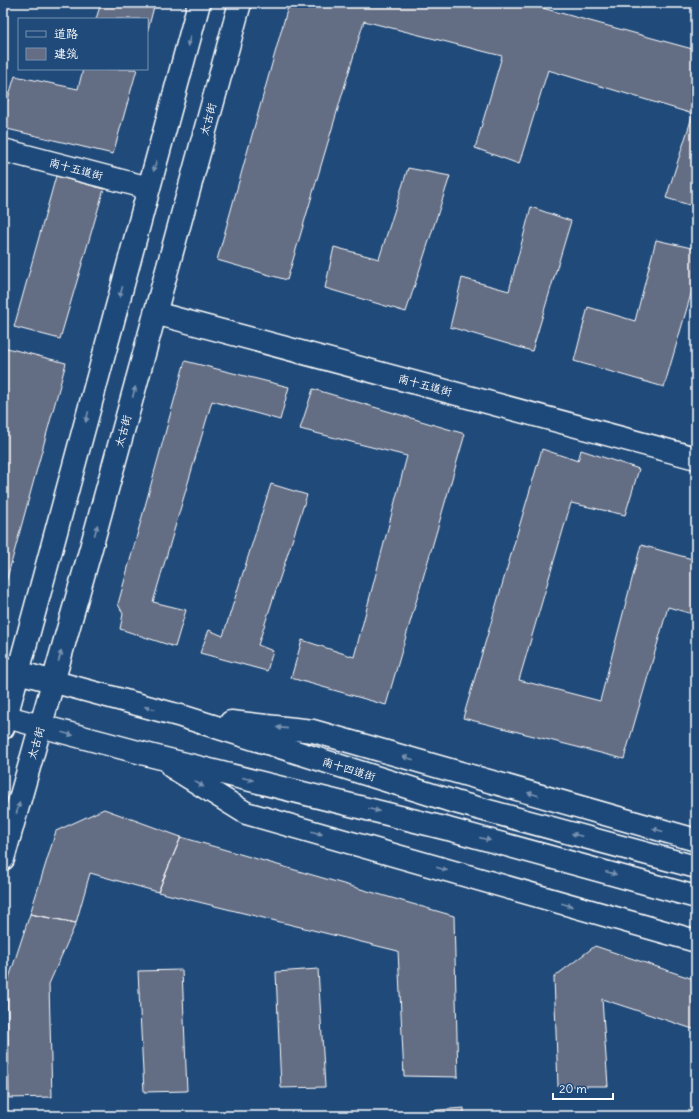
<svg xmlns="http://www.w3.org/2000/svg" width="699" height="1119" font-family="Delius,'LXGW WenKai TC',sans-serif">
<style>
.building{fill:#646d84;stroke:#fff}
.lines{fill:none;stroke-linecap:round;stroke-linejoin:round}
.secondary-casing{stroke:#fff;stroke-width:25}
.primary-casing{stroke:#fff;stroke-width:25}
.secondary{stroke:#1f4a7a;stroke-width:22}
.primary{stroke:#1f4a7a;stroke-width:22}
.oneway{fill:#7992af}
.labels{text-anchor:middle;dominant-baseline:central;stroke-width:4;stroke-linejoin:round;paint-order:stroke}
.street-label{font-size:11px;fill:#fff;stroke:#1f4a7a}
</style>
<rect width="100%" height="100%" fill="#1f4a7a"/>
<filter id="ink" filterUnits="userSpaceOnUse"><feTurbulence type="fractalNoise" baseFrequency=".025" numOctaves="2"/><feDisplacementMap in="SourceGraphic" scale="8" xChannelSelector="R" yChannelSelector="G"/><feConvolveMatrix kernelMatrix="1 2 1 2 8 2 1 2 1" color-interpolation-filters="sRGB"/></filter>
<g filter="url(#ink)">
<!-- building -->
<path class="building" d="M 3,3 L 8,3 L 3,22 Z
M 101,3 L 155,3 L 147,33 L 147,19 L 96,19 Z
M 289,3 L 524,3 L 696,50 L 696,207 L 666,198 L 693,114 L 548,70 L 519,164 L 475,148 L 502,56 L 364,21 L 287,280 L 217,260 Z
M 83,69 L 137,69 L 113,154 L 3,128 L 3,115 L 15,76 L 78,89 Z
M 408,168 L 450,176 L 406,312 L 325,288 L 334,247 L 379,259 Z
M 56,176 L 104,189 L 60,339 L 14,327 Z
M 531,207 L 571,221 L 532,351 L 450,327 L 462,278 L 509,291 Z
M 656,240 L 696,249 L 696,277 L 664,387 L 574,361 L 588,307 L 635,321 Z
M 3,347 L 66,363 L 3,593 Z
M 185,361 L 289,387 L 280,420 L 212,401 L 153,602 L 186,610 L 175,647 L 120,629 L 123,614 L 118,604 Z
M 313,389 L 465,434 L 386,705 L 291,678 L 302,640 L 354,657 L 407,456 L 300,429 Z
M 542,449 L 578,461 L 581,450 L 639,469 L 625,515 L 571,503 L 519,680 L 600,701 L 641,545 L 696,560 L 696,615 L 668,607 L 624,759 L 463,718 Z
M 271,484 L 307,495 L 258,645 L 273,651 L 267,671 L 200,653 L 209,630 L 223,636 Z
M 696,764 L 696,786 L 690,784 Z
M 104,809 L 181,837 L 158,892 L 90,873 L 76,923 L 30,914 L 56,831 Z
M 181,837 L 454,916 L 458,1077 L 404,1076 L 398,951 L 158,892 Z
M 30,914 L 76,923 L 49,984 L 52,1097 L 9,1098 L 7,984 Z
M 595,946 L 696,980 L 696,1030 L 602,999 L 608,1086 L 558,1086 L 554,977 Z
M 318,969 L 325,1087 L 281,1088 L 276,972 Z
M 182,970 L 187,1091 L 144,1092 L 138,971 Z
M 464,1108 L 464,1116 L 362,1116 Z"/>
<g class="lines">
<defs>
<path id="secondary" d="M 3,150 L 149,188
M 155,313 L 696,458
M 3,728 L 199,3
M 3,859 L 91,548 L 240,3"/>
<path id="primary" d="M 3,668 L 181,716 L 455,802 L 696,867
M 3,716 L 153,756 L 448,829 L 696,897
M 231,722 L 313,731 L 696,840
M 172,767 L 246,813 L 696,941"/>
</defs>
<!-- secondary casing -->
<use href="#secondary" class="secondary-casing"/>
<!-- primary casing -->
<use href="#primary" class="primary-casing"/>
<!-- secondary -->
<use href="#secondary" class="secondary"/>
<!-- primary -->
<use href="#primary" class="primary"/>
</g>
<!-- one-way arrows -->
<defs><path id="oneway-solid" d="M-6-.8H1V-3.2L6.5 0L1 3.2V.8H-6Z"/></defs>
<g class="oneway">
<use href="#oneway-solid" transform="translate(189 41) rotate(105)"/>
<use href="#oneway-solid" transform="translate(155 166) rotate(105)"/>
<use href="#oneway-solid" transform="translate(121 292) rotate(105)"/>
<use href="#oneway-solid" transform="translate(134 392) rotate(-75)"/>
<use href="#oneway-solid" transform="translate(87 417) rotate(105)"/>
<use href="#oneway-solid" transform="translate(96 530) rotate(-75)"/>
<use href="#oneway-solid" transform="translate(60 656) rotate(-74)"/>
<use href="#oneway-solid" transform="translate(150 708) rotate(-165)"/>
<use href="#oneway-solid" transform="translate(282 728) rotate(-174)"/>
<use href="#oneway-solid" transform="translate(68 734) rotate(15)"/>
<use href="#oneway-solid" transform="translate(408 758) rotate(-164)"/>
<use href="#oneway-solid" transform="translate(248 779) rotate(14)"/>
<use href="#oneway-solid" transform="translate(199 784) rotate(32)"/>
<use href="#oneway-solid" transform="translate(533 794) rotate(-164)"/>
<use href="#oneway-solid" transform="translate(18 808) rotate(-74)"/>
<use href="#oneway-solid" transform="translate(374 810) rotate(14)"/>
<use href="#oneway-solid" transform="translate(658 830) rotate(-164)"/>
<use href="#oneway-solid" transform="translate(317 833) rotate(16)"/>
<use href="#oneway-solid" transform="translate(577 835) rotate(-165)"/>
<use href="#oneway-solid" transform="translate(485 839) rotate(15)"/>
<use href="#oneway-solid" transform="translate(442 869) rotate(16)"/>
<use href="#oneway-solid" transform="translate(611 873) rotate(15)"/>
<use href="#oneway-solid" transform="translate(567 905) rotate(16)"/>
</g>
</g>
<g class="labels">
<!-- street labels -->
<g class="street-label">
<text transform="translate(208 119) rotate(-75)">太古街</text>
<text transform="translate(76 169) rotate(15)">南十五道街</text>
<text transform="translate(425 385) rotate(15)">南十五道街</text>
<text transform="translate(123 431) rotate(-75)">太古街</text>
<text transform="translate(36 743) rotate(-74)">太古街</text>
<text transform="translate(349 769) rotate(17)">南十四道街</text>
</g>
</g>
<!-- margin -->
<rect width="699" height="1119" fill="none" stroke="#1f4a7a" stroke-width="16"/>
<rect x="8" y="8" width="683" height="1103" fill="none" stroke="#fff" stroke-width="1.5" filter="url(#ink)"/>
<!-- legend -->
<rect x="18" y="18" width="130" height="52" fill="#1f4a7a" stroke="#7992af"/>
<rect x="26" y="31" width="20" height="6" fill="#1f4a7a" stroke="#7992af"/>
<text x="54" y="38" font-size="12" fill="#ffffff">道路</text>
<rect x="26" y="48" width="20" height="12" fill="#646d84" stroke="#7992af"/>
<text x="54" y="58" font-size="12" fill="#ffffff">建筑</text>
<!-- scale -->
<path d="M553 1093v6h60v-6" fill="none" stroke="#ffffff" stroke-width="2"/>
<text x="559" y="1093" font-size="12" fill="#ffffff" stroke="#1f4a7a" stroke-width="3" paint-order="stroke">20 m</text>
</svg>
